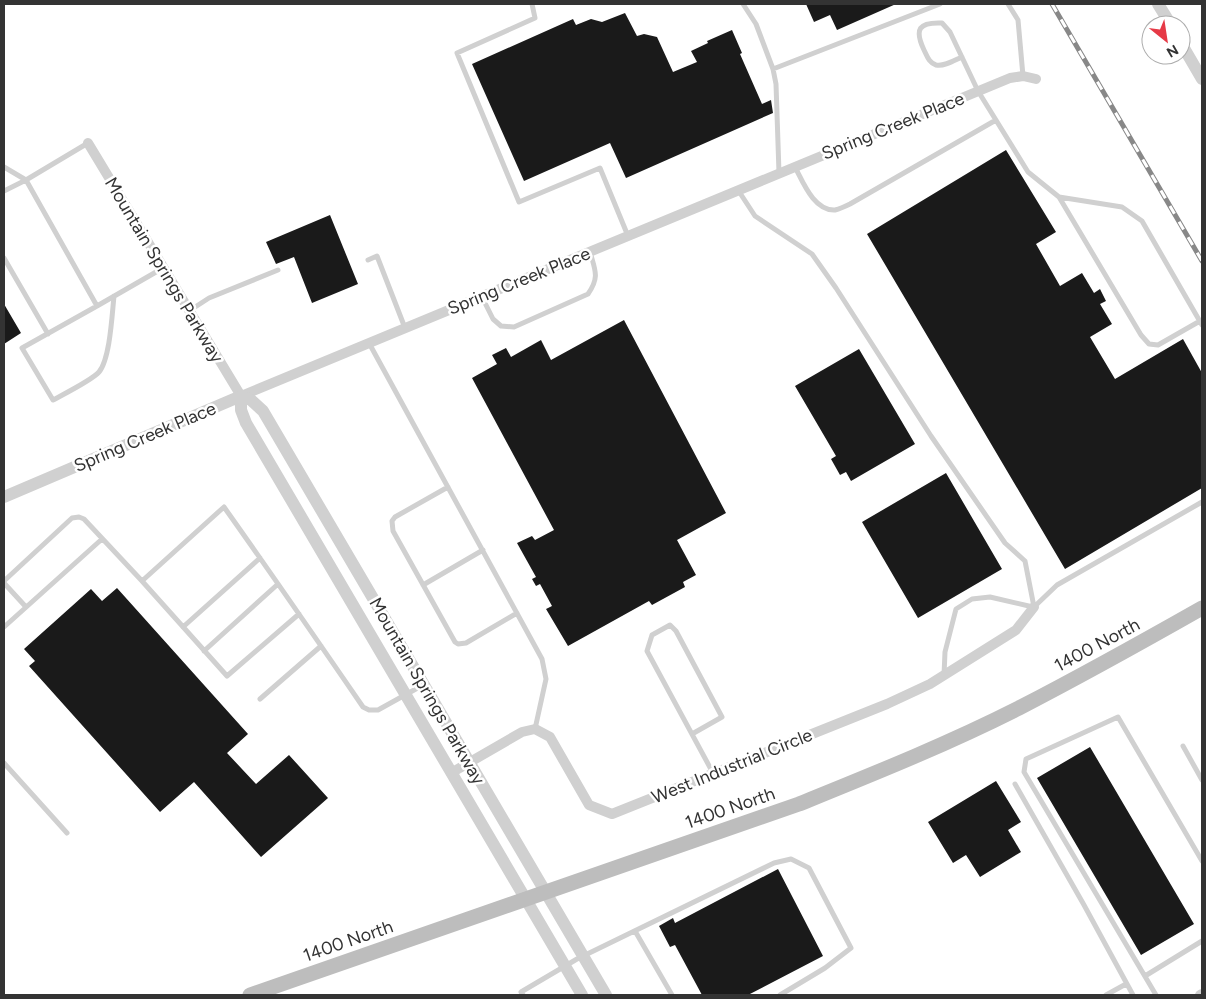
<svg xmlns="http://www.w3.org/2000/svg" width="1206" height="999" font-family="Figtree,sans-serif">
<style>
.building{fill:#1a1a1a}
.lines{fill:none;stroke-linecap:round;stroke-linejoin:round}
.service{stroke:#d0d0d0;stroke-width:5}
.minor{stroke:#d0d0d0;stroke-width:10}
.tertiary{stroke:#d0d0d0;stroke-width:12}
.secondary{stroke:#bdbdbd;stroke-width:15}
.rail-casing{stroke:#888;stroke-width:5}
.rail{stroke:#fff;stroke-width:3;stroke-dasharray:9;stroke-linecap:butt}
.labels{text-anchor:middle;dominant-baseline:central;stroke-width:5;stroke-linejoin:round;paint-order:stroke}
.street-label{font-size:18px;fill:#333;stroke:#fff}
</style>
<rect width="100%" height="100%" fill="#fff"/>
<!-- building -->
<path class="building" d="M 806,4 L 896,4 L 837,30 L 830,15 L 814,22 Z
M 625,13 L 637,36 L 644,34 L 657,37 L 673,72 L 697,62 L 691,51 L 708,43 L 707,41 L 732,30 L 742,53 L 740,54 L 762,104 L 771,100 L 773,113 L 626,178 L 610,143 L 524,181 L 472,64 L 573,19 L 576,25 L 591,19 L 602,22 Z
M 1006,150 L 1056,232 L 1036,244 L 1060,286 L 1082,273 L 1094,293 L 1100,289 L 1106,301 L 1100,304 L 1112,324 L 1090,337 L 1115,379 L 1183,339 L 1202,373 L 1202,488 L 1065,569 L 867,234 Z
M 330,215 L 358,284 L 312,303 L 294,257 L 276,264 L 266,242 Z
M 4,304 L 21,333 L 4,344 Z
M 624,320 L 726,513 L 677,540 L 696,575 L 683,582 L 685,587 L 652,605 L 649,601 L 568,646 L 546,609 L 552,606 L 540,584 L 536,586 L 532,579 L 536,577 L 517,543 L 532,536 L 535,540 L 554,530 L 472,378 L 497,364 L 492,355 L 506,348 L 511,357 L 541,340 L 551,360 Z
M 859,349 L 915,444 L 851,481 L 846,472 L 840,475 L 831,459 L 836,456 L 795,386 Z
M 946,473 L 1002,569 L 918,618 L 862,522 Z
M 117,588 L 248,734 L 227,753 L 256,784 L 289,755 L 328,798 L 261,857 L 194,782 L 160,812 L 29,666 L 35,661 L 24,649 L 91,589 L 102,601 Z
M 1090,747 L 1194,924 L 1141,955 L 1037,778 Z
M 996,781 L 1021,822 L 1008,830 L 1021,852 L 980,877 L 966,855 L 953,863 L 928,822 Z
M 778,869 L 823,956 L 748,995 L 702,995 L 675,945 L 670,947 L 659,926 L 673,918 L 675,923 Z"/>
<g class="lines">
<!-- service -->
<path class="service" d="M 532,4 L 535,18 L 457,53 L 519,202 L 600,168 L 628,236
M 743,4 L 756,24 L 773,69 L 776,84 L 779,173
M 1008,4 L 1018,20 L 1023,76
M 962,57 C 955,60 944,67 936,65 C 929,63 927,56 924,50 C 914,29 919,22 942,23 L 950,32 L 978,91 L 1028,172 L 1059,197 L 1122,207 L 1142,221 L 1202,325
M 773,69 L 940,4
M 88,143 L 26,180 L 97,306 L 163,268
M 4,167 L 26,180
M 795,167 C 803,182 814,211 835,210 C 839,209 846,206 850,204 L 996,120
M 738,190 L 755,216 L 812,254 L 836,288 L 931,436 L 1005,543 L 1025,561 L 1034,607
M 4,191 L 26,180
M 1059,197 L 1141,335 L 1149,344 L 1158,345 L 1200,321
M 4,258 L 48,334
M 368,260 L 377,256 L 405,328
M 482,297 L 493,319 L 501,326 L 514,327 L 588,294 C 600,277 595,270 590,252
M 97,306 L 22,348 L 53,400 C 64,394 92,380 99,372 C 110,359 112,315 114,296
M 189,311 L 209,298 L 278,270
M 369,343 L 542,659 L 546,679 L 535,729
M 448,487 L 395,517 L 392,521 L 393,531 L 455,642 L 458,644 L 466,643 L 517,613
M 4,581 L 72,518 L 79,517 L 84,519 L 142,581
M 4,583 L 26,607
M 423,585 L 483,550
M 1034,607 L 1057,585 L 1202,502
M 299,614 L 227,676 L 142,581 L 224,507 C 271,573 317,640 363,707 L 369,710 L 378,710 L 423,685
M 4,627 L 102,539
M 183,627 L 260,558
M 204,651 L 278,584
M 944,675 L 945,652 L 956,609 L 972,599 L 990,597 L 1033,607
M 260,699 L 321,646
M 692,734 L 722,717 L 676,631 L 670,625 L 652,635 L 647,651 L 713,773
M 1183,746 L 1202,780
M 4,763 L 67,833
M 1015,784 L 1084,905 L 1133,995
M 635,931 L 672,995
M 1145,976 L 1202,941
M 523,995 L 521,992 L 577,959 L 774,863 L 791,859 L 809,868 L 851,948 L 825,968 L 780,995
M 1106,995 L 1126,984
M 1156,995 L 1024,772 L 1026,759 L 1118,717 L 1202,861"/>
<!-- minor -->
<path class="minor" d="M 88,143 L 241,396 L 1010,78 L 1023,76 L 1036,79
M 451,773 L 522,732 L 535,729 L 550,737 L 589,805 L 612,814 L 887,704 L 930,684 L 1016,630 L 1034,607
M 1200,995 L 1202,994"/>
<!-- tertiary -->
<path class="tertiary" d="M 1158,4 L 1171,25
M 1181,43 L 1202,79
M 241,396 L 251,400 L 263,411 L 606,995
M 241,396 L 241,410 L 246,423 L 582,995
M 4,497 L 241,396"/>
<!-- secondary -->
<path class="secondary" d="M 250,995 L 799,804 C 873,774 948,744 1019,708 C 1081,676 1142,642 1202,608"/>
<defs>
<path id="rail" d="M 1052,4 L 1202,261"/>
</defs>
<!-- rail casing -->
<use href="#rail" class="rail-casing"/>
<!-- rail -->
<use href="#rail" class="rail"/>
</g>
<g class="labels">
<!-- street labels -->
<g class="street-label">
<text transform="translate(893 126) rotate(-22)">Spring Creek Place</text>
<text transform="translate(164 270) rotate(59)">Mountain Springs Parkway</text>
<text transform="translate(519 281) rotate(-22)">Spring Creek Place</text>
<text transform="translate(145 437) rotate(-23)">Spring Creek Place</text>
<text transform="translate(1097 645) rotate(-28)">1400 North</text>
<text transform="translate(427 691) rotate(60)">Mountain Springs Parkway</text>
<text transform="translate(732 766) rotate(-22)">West Industrial Circle</text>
<text transform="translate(730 808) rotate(-19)">1400 North</text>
<text transform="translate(348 941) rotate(-19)">1400 North</text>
</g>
</g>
<!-- border -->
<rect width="1206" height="999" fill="none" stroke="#333333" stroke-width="10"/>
<!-- north arrow -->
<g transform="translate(1166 40) rotate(150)"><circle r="24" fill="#ffffff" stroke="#adadad"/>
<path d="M0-4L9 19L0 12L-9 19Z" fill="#e63946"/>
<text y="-8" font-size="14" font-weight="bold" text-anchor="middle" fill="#333333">N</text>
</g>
</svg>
